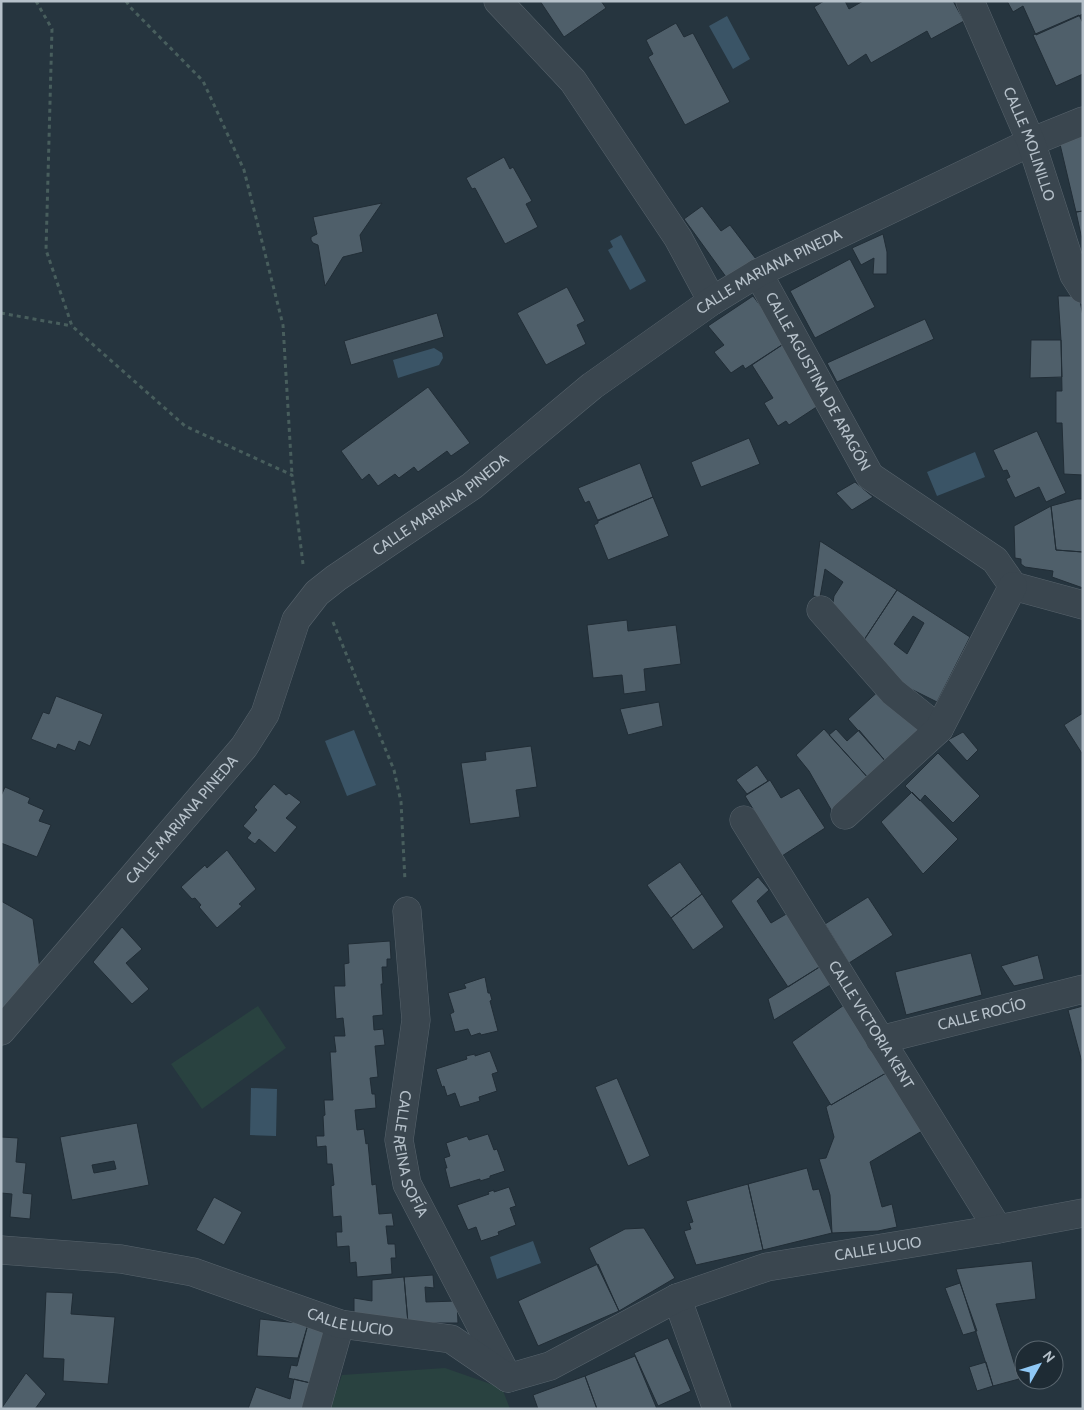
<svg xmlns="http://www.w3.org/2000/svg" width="1084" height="1410" font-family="Cabin,sans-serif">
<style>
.green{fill:#294240}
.water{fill:#3a5466}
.building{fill:#4f5f6a;stroke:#212d36;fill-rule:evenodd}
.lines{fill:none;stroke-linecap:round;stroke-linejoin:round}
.minor-casing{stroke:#58646d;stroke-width:29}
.tertiary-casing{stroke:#58646d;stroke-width:29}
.path{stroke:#485e5d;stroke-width:3;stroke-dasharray:4 4;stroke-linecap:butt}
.minor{stroke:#3a464f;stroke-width:28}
.tertiary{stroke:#3a464f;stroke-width:28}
.labels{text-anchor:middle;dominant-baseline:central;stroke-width:4;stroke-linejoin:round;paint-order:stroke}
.street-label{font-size:15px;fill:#b6c1ca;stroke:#1e2b34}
</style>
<rect width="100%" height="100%" fill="#26353f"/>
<!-- green -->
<path class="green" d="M 258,1006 L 286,1048 L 202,1109 L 171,1064 Z
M 445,1368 L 502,1388 L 510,1409 L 330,1409 L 342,1375 Z"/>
<!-- water -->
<path class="water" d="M 727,16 L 750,59 L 733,69 L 709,26 Z
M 621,235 L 646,281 L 630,290 L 608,250 L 613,247 L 610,241 Z
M 434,348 L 442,353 L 443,358 L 439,365 L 398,378 L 393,360 Z
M 975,452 L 985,477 L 937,496 L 927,472 Z
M 354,730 L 376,785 L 347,796 L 325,741 Z
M 251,1088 L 277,1089 L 276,1136 L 250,1135 Z
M 533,1241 L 541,1263 L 497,1279 L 490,1257 Z"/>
<!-- building -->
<path class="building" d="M 540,1 L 601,1 L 606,8 L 564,37 Z
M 824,1 L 845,1 L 849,9 L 863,1 L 953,1 L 964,21 L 931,39 L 927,31 L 871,63 L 866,54 L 848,66 L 814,7 Z
M 1007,1 L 1083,1 L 1083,14 L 1036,35 L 1023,6 L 1013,12 Z
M 1079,15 L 1083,23 L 1083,74 L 1056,86 L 1033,35 Z
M 676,23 L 684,37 L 693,33 L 730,102 L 685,125 L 648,57 L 653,54 L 646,40 Z
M 1083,135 L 1083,211 L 1076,212 L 1059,140 Z
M 504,157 L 510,169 L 513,167 L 532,201 L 526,204 L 538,227 L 505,244 L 475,188 L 472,189 L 466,178 Z
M 382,203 L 360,235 L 363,252 L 343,257 L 325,286 L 318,245 L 313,243 L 311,240 L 311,237 L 317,234 L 313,217 Z
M 702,206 L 721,231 L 730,225 L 756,259 L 729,281 L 684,219 Z
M 1083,211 L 1083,244 L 1076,212 Z
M 883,234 L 887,252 L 887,274 L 873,274 L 874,258 L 861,265 L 852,248 Z
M 850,259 L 875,307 L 815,338 L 790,291 Z
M 567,287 L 585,321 L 577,325 L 586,344 L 546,365 L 517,313 Z
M 753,296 L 768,316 L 785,343 L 745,369 L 743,365 L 731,373 L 714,352 L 724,345 L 708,326 Z
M 1058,296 L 1079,296 L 1083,316 L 1083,475 L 1064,474 L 1062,423 L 1056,423 L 1056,391 L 1062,391 L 1061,340 Z
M 437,313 L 444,337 L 351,365 L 344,341 Z
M 925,319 L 934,339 L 837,382 L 827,363 Z
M 1031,340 L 1061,340 L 1062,377 L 1030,378 Z
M 785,343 L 818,406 L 789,425 L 786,421 L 778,426 L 764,403 L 773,398 L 752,365 Z
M 428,387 L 470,443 L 451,456 L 447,451 L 418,472 L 414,467 L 399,478 L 395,474 L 378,486 L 369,474 L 362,480 L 341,451 Z
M 1037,431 L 1066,493 L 1046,502 L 1039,487 L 1015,498 L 1006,479 L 1010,477 L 1007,470 L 1003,471 L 993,450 Z
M 749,438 L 760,464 L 701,487 L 691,462 Z
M 640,463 L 653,497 L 598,521 L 589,501 L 585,503 L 578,488 Z
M 855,482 L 873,497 L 852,510 L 836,493 Z
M 653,497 L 669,536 L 608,560 L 594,525 L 598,523 L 598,520 Z
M 1077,499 L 1083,499 L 1083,552 L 1056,550 L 1051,506 Z
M 1051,506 L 1056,550 L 1083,552 L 1083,588 L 1052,577 L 1053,571 L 1025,567 L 1021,564 L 1021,559 L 1015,558 L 1014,526 Z
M 820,541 L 897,590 L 860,646 L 831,615 L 834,596 L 843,582 L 825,569 L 820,597 L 813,596 Z
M 897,590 L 970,637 L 937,702 L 893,680 L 860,646 ZM 913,616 L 924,623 L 907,654 L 894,644 Z
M 627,620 L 628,631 L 676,625 L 681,664 L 644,669 L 646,691 L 624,694 L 622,675 L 593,678 L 587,625 Z
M 883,687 L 921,732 L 887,763 L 848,719 Z
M 56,696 L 103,714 L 90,746 L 79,741 L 75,751 L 58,744 L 56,749 L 31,739 L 43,712 L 49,714 Z
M 659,702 L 663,726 L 628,735 L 620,709 Z
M 1083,713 L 1083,755 L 1064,725 Z
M 824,729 L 870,780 L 833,813 L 809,771 L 796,755 Z
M 836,729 L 847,741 L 859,730 L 887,763 L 870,780 L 829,735 Z
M 963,732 L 978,750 L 967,761 L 948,740 Z
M 531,746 L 537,787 L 516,790 L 520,817 L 470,824 L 461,763 L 486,760 L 485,752 Z
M 938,753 L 980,796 L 953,823 L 925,795 L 920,801 L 905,786 Z
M 757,765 L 768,781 L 747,794 L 736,780 Z
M 770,780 L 781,798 L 799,788 L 825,828 L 782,856 L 745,796 Z
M 274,784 L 286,795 L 289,793 L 301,802 L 286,818 L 297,827 L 275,853 L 259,839 L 255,844 L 247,838 L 251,833 L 243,826 L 257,810 L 254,807 Z
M 5,787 L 30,798 L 28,803 L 44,810 L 39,821 L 51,825 L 37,857 L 1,843 L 1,796 Z
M 912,792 L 958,839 L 923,874 L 881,822 Z
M 227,850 L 256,889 L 239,904 L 242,906 L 217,928 L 199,907 L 201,905 L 195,898 L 192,899 L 181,887 L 205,865 L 207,868 Z
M 680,862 L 702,894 L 671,918 L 647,885 Z
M 758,877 L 769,890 L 757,901 L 771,923 L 788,913 L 821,966 L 788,987 L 731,901 Z
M 702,894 L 724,927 L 693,950 L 671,918 Z
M 868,897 L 893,935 L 849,963 L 825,924 Z
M 1,901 L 33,919 L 40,969 L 1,1012 Z
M 122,927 L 142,949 L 126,963 L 149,989 L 132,1004 L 93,962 Z
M 390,941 L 391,959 L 387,959 L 387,967 L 382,967 L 383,984 L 381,984 L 383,1015 L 373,1016 L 374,1030 L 383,1029 L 385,1045 L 375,1046 L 378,1077 L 370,1078 L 372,1094 L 375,1094 L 376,1108 L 355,1110 L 357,1130 L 364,1129 L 366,1144 L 368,1143 L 372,1185 L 376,1184 L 379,1214 L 392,1213 L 394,1226 L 386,1226 L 388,1244 L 395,1244 L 396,1258 L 391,1258 L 392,1274 L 357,1277 L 356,1262 L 350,1263 L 349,1246 L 337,1247 L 336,1232 L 342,1232 L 341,1216 L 333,1217 L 331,1186 L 334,1185 L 332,1164 L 327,1164 L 326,1146 L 317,1147 L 316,1136 L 324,1136 L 323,1116 L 325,1115 L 324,1100 L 333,1100 L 330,1052 L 336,1052 L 334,1036 L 345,1036 L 343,1018 L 336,1019 L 334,986 L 345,986 L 344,964 L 349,963 L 348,944 Z
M 971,953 L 982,995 L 906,1015 L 895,972 Z
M 1038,955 L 1044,979 L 1014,986 L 1001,966 Z
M 821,966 L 832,984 L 774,1020 L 768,999 Z
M 485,977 L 488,993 L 490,993 L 492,1000 L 490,1001 L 498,1031 L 481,1035 L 480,1033 L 471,1036 L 468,1029 L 455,1032 L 450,1014 L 454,1012 L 448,993 L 466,988 L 464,984 Z
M 844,1005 L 886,1073 L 831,1105 L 792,1042 Z
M 1083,1006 L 1083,1066 L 1068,1010 Z
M 490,1051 L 498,1072 L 492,1074 L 497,1091 L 479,1097 L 480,1101 L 460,1107 L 455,1093 L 447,1096 L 444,1086 L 442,1087 L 436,1069 L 467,1059 L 466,1056 L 475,1054 L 475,1056 Z
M 886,1073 L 922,1131 L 870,1162 L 882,1207 L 892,1204 L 897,1227 L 878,1231 L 832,1233 L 830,1195 L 819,1159 L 826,1158 L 834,1137 L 826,1107 L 830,1104 L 831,1105 Z
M 617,1078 L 650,1156 L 628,1166 L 595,1087 Z
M 137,1123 L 149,1185 L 72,1200 L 60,1137 ZM 114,1161 L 116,1169 L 94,1173 L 92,1165 Z
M 488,1134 L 494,1150 L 497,1149 L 505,1171 L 490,1176 L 490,1178 L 480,1181 L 480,1179 L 450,1188 L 445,1168 L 447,1168 L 444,1158 L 450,1156 L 446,1143 L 467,1136 L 469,1140 Z
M 1,1137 L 18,1138 L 16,1162 L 26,1163 L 23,1193 L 32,1194 L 30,1219 L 10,1217 L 12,1194 L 1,1193 Z
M 807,1168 L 813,1190 L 819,1189 L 832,1233 L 763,1250 L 748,1184 Z
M 748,1184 L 763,1250 L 696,1265 L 684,1231 L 691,1229 L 689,1223 L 693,1222 L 686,1201 Z
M 509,1187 L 516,1206 L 510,1208 L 516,1225 L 498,1232 L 499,1235 L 481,1241 L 476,1227 L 468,1230 L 457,1205 L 489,1194 L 488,1192 L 494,1190 L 494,1192 Z
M 214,1197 L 242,1212 L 224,1245 L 196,1230 Z
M 644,1228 L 675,1278 L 619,1311 L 589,1248 L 625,1229 Z
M 1032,1261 L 1036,1299 L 996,1304 L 1019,1379 L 993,1386 L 956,1269 Z
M 598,1264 L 619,1311 L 538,1346 L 518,1301 Z
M 433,1275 L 434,1288 L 425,1287 L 426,1302 L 457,1301 L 458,1323 L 408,1323 L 404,1277 Z
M 404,1277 L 408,1323 L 354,1315 L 354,1298 L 372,1301 L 372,1280 Z
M 960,1283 L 977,1331 L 963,1335 L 945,1288 Z
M 46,1292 L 73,1293 L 71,1314 L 115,1317 L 108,1384 L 63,1381 L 64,1359 L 43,1358 Z
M 260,1319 L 308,1324 L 298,1358 L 257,1356 Z
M 308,1324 L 330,1326 L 315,1384 L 288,1378 L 291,1365 L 297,1366 Z
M 668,1338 L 691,1391 L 658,1406 L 634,1353 Z
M 635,1356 L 657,1409 L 597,1409 L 585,1376 Z
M 986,1362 L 993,1386 L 977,1391 L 969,1367 Z
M 26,1373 L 46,1394 L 35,1409 L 1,1409 Z
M 585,1376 L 597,1409 L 538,1409 L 533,1395 Z
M 294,1379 L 315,1384 L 307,1409 L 248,1409 L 256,1387 L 290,1399 Z"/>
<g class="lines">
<defs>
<g id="minor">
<path d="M 498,1 L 573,81 L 678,238 L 712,301"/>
<path id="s1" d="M 758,273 L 870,476 L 995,560 L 1013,586 L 1083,605"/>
<path d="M 821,610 L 893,692 L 939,729"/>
<path d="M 845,815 L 939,729 L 1013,586"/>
<path id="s2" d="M 744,820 L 998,1229"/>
<path id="s3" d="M 407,911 L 416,1020 L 399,1140 L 407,1184 L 508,1378"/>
<path id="s4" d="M 1,1031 L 244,747 L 265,714 L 296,620 L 317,593 L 336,578 L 472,486 L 592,386 L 712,301 L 758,273 L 1031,142 L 1083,121"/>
<path id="s5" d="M 880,1040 L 1083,989"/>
<path d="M 677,1298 L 717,1409"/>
<path d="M 316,1409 L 340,1324"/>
</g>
<g id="tertiary">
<path id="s6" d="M 970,1 L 1031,142 L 1074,275 L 1083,289"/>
<path id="s7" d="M 1,1250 L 121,1259 L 193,1272 L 340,1324 L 451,1339 L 508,1378 L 550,1366 L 677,1298 L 767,1267 L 998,1229 L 1083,1213"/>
</g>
</defs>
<!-- minor casing -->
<use href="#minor" class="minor-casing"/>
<!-- tertiary casing -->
<use href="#tertiary" class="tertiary-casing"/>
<!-- path -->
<path class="path" d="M 36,1 L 52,29 L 46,250 L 72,326 L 185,426 L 292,475 L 303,564
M 126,1 L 130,7 L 203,81 L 244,170 L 283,325 L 292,475
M 1,313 L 72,326
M 333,622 L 394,770 L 401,802 L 405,881"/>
<!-- minor -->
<use href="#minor" class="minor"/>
<!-- tertiary -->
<use href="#tertiary" class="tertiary"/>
</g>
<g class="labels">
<!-- street labels -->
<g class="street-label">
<text stroke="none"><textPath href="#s6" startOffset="155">CALLE MOLINILLO</textPath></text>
<text stroke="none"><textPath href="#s4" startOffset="1102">CALLE MARIANA PINEDA</textPath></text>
<text stroke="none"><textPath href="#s1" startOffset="124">CALLE AGUSTINA DE ARAGÓN</textPath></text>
<text stroke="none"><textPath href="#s4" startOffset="698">CALLE MARIANA PINEDA</textPath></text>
<text stroke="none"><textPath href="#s4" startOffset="278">CALLE MARIANA PINEDA</textPath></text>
<text stroke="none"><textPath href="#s5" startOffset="105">CALLE ROCÍO</textPath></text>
<text stroke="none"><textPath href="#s2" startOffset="241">CALLE VICTORIA KENT</textPath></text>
<text stroke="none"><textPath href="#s3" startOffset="246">CALLE REINA SOFÍA</textPath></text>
<text stroke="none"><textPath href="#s7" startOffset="926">CALLE LUCIO</textPath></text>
<text stroke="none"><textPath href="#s7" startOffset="359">CALLE LUCIO</textPath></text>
</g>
</g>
<!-- border -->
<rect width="1084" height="1410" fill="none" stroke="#b6c1ca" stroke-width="5"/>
<!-- north arrow -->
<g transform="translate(1039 1365) rotate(51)"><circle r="24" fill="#1e2b34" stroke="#5b6770"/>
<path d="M0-4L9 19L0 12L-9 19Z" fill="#8fc8f5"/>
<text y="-8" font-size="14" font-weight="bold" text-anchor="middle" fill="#b6c1ca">N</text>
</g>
</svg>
